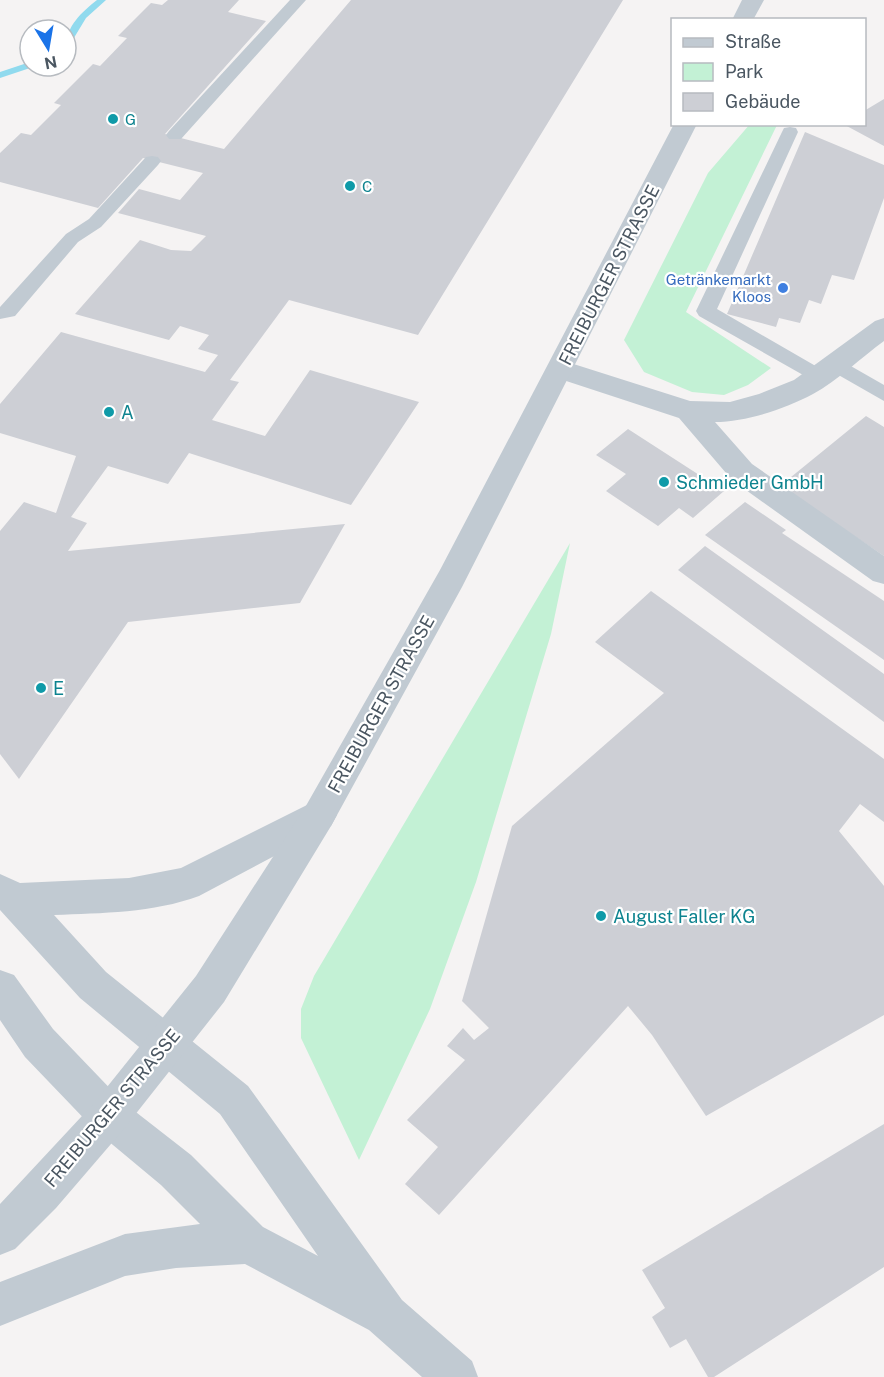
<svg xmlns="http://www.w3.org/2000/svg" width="884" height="1377" font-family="'Public Sans',sans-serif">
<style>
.green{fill:#c3f1d5}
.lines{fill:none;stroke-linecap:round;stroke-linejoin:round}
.stream{fill:#90daee;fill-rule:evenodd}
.building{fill:#cdcfd5}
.service{fill:#c1cad2;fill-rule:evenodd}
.minor{fill:#c1cad2;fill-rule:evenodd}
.tertiary{fill:#c1cad2;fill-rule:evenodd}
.culture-dot{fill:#0f9aa8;stroke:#fff;stroke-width:2}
.shop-dot{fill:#3f7fe0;stroke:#fff;stroke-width:2}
.labels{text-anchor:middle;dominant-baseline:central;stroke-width:4.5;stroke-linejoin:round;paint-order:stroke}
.far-culture-label{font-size:15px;fill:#0d838f;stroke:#fff;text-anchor:start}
.far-shop-label{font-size:15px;fill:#366cbe;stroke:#fff;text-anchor:end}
.street-label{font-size:18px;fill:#4a5661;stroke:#fff}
.culture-label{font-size:18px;fill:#0d838f;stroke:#fff;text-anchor:start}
</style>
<rect width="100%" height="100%" fill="#f5f3f3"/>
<!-- green -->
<path class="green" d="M 750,124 L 777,125 L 686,312 L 771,368 L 748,385 L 724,395 L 692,392 L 644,372 L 624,340 L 708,173 Z
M 570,543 L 551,634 L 476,882 L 430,1009 L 359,1160 L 301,1038 L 301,1009 L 314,976 Z"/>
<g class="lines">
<!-- stream -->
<path class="stream" d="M 97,0 L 106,0 L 86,18 L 69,46 L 66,47 C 66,26 82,12 97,0 Z
M 30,62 L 30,66 L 33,67 L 0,78 L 0,72 Z"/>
</g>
<!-- building -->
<path class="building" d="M 168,0 L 239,0 L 228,12 L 266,21 L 165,134 L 224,149 L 351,0 L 623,0 L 418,335 L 289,300 L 230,380 L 239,382 L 212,420 L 265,436 L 310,370 L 419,402 L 351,505 L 189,453 L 168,484 L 108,466 L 71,517 L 87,523 L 68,551 L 345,524 L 300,603 L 128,622 L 19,779 L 0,754 L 0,531 L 24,502 L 56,513 L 76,456 L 0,433 L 0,404 L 61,332 L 205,372 L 218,355 L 198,349 L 209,335 L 180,326 L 169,340 L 75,314 L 140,240 L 171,250 L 191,251 L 206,236 L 118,213 L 139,189 L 180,200 L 203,173 L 143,158 L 98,208 L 0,182 L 0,153 L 21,133 L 31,135 L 61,105 L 54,103 L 93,64 L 100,66 L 127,38 L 118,36 L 151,3 L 162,5 Z
M 884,99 L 884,146 L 843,124 L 864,124 L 864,111 Z
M 805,132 L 884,165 L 884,198 L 854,280 L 832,275 L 821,304 L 809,300 L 800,323 L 779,318 L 776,327 L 727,314 Z
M 866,416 L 884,427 L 884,556 L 780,486 Z
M 628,429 L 724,491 L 693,518 L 679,508 L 658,526 L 606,491 L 626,474 L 596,455 Z
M 745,502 L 786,530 L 782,533 L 884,601 L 884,660 L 705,535 Z
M 705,546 L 884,674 L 884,722 L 678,570 Z
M 651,591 L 884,759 L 884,822 L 860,804 L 839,831 L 884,886 L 884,1015 L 706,1116 L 652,1035 L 628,1006 L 439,1215 L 405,1184 L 438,1147 L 407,1120 L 465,1060 L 447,1046 L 463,1028 L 474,1040 L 489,1028 L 462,1001 L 512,826 L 664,693 L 595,642 Z
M 884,1124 L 884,1267 L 714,1377 L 708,1377 L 686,1339 L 670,1348 L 652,1317 L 665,1308 L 642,1270 Z"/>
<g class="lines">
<!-- service -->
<path class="service" d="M 290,0 L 306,0 L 181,139 L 169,139 L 166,135 L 169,131 Z
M 790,127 L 796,128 L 798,132 L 717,309 L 826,372 L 829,377 L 826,382 L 819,384 L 699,316 L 696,311 L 782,132 L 784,128 Z
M 152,156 L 158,157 L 161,161 L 158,165 L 101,227 L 78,242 L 15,316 L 0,319 L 0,307 L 66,234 L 89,219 L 146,157 Z
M 835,357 L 884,385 L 884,401 L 828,369 L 825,364 L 828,359 Z"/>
<!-- minor -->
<path class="minor" d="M 884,318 L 884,341 C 862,357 837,381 813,394 C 785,409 746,422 715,422 L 752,464 L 884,556 L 884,584 L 873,581 L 732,480 L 679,418 L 551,376 L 547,369 L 551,362 L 561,360 L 690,401 L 730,402 L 759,394 L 794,380 L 875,321 Z
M 319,799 L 331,804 L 337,815 L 331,826 L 199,896 C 153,913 102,913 54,915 L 106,972 L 248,1086 L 402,1300 L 472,1361 L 478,1377 L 422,1377 L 369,1330 L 245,1264 L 176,1268 L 125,1276 L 0,1326 L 0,1282 L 125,1234 L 200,1224 L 161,1185 L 95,1130 L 25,1057 L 0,1020 L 0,970 L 14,975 L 53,1029 L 123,1102 L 191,1155 L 263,1227 L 318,1256 L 220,1114 L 80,998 L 0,910 L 0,874 L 20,883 L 129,878 L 181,868 Z"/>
<!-- tertiary -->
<path class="tertiary" d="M 742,0 L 764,0 L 753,20 L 732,20 Z
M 674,124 L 697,124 L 462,587 L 331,826 L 224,1002 L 123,1130 L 56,1208 L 15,1249 L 0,1255 L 0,1204 L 95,1102 L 196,976 L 307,804 L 440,570 Z"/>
</g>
<!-- markers -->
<g class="culture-dot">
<circle cx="113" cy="119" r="6"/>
<circle cx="350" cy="186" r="6"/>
<circle cx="109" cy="412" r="6"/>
<circle cx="664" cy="482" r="6"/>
<circle cx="41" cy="688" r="6"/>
<circle cx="601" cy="916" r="6"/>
</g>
<circle class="shop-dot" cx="783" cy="288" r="6"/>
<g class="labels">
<!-- far-culture labels -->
<g class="far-culture-label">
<text x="125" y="119">G</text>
<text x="362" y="186">C</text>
</g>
<!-- far-shop labels -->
<g class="far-shop-label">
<text x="771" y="279">Getränkemarkt<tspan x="771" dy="17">Kloos</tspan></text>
</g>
<!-- street labels -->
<g class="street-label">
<text transform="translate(609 275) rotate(-63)">FREIBURGER STRASSE</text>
<text transform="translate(381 704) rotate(-61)">FREIBURGER STRASSE</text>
<text transform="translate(112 1108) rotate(-50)">FREIBURGER STRASSE</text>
</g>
<!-- culture labels -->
<g class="culture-label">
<text x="121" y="412">A</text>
<text x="676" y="482">Schmieder GmbH</text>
<text x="53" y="688">E</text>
<text x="613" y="916">August Faller KG</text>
</g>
</g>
<!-- legend -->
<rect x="671" y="18" width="195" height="108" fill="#ffffff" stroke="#b7bbc0" stroke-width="1.5"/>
<rect x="683" y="38" width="30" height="9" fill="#c1cad2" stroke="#b7bbc0" stroke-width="1.5"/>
<text x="725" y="48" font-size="18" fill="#4a5661">Straße</text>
<rect x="683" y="63" width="30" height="18" fill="#c3f1d5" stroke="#b7bbc0" stroke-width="1.5"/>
<text x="725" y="78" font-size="18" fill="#4a5661">Park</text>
<rect x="683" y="93" width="30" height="18" fill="#cdcfd5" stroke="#b7bbc0" stroke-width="1.5"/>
<text x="725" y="108" font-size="18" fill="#4a5661">Gebäude</text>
<!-- north arrow -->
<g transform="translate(48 48) rotate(169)"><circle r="28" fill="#ffffff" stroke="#b7bbc0" stroke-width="1.5"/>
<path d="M0-4.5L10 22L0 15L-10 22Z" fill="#1a73e8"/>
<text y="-9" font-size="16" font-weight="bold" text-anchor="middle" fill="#4a5661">N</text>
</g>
</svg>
